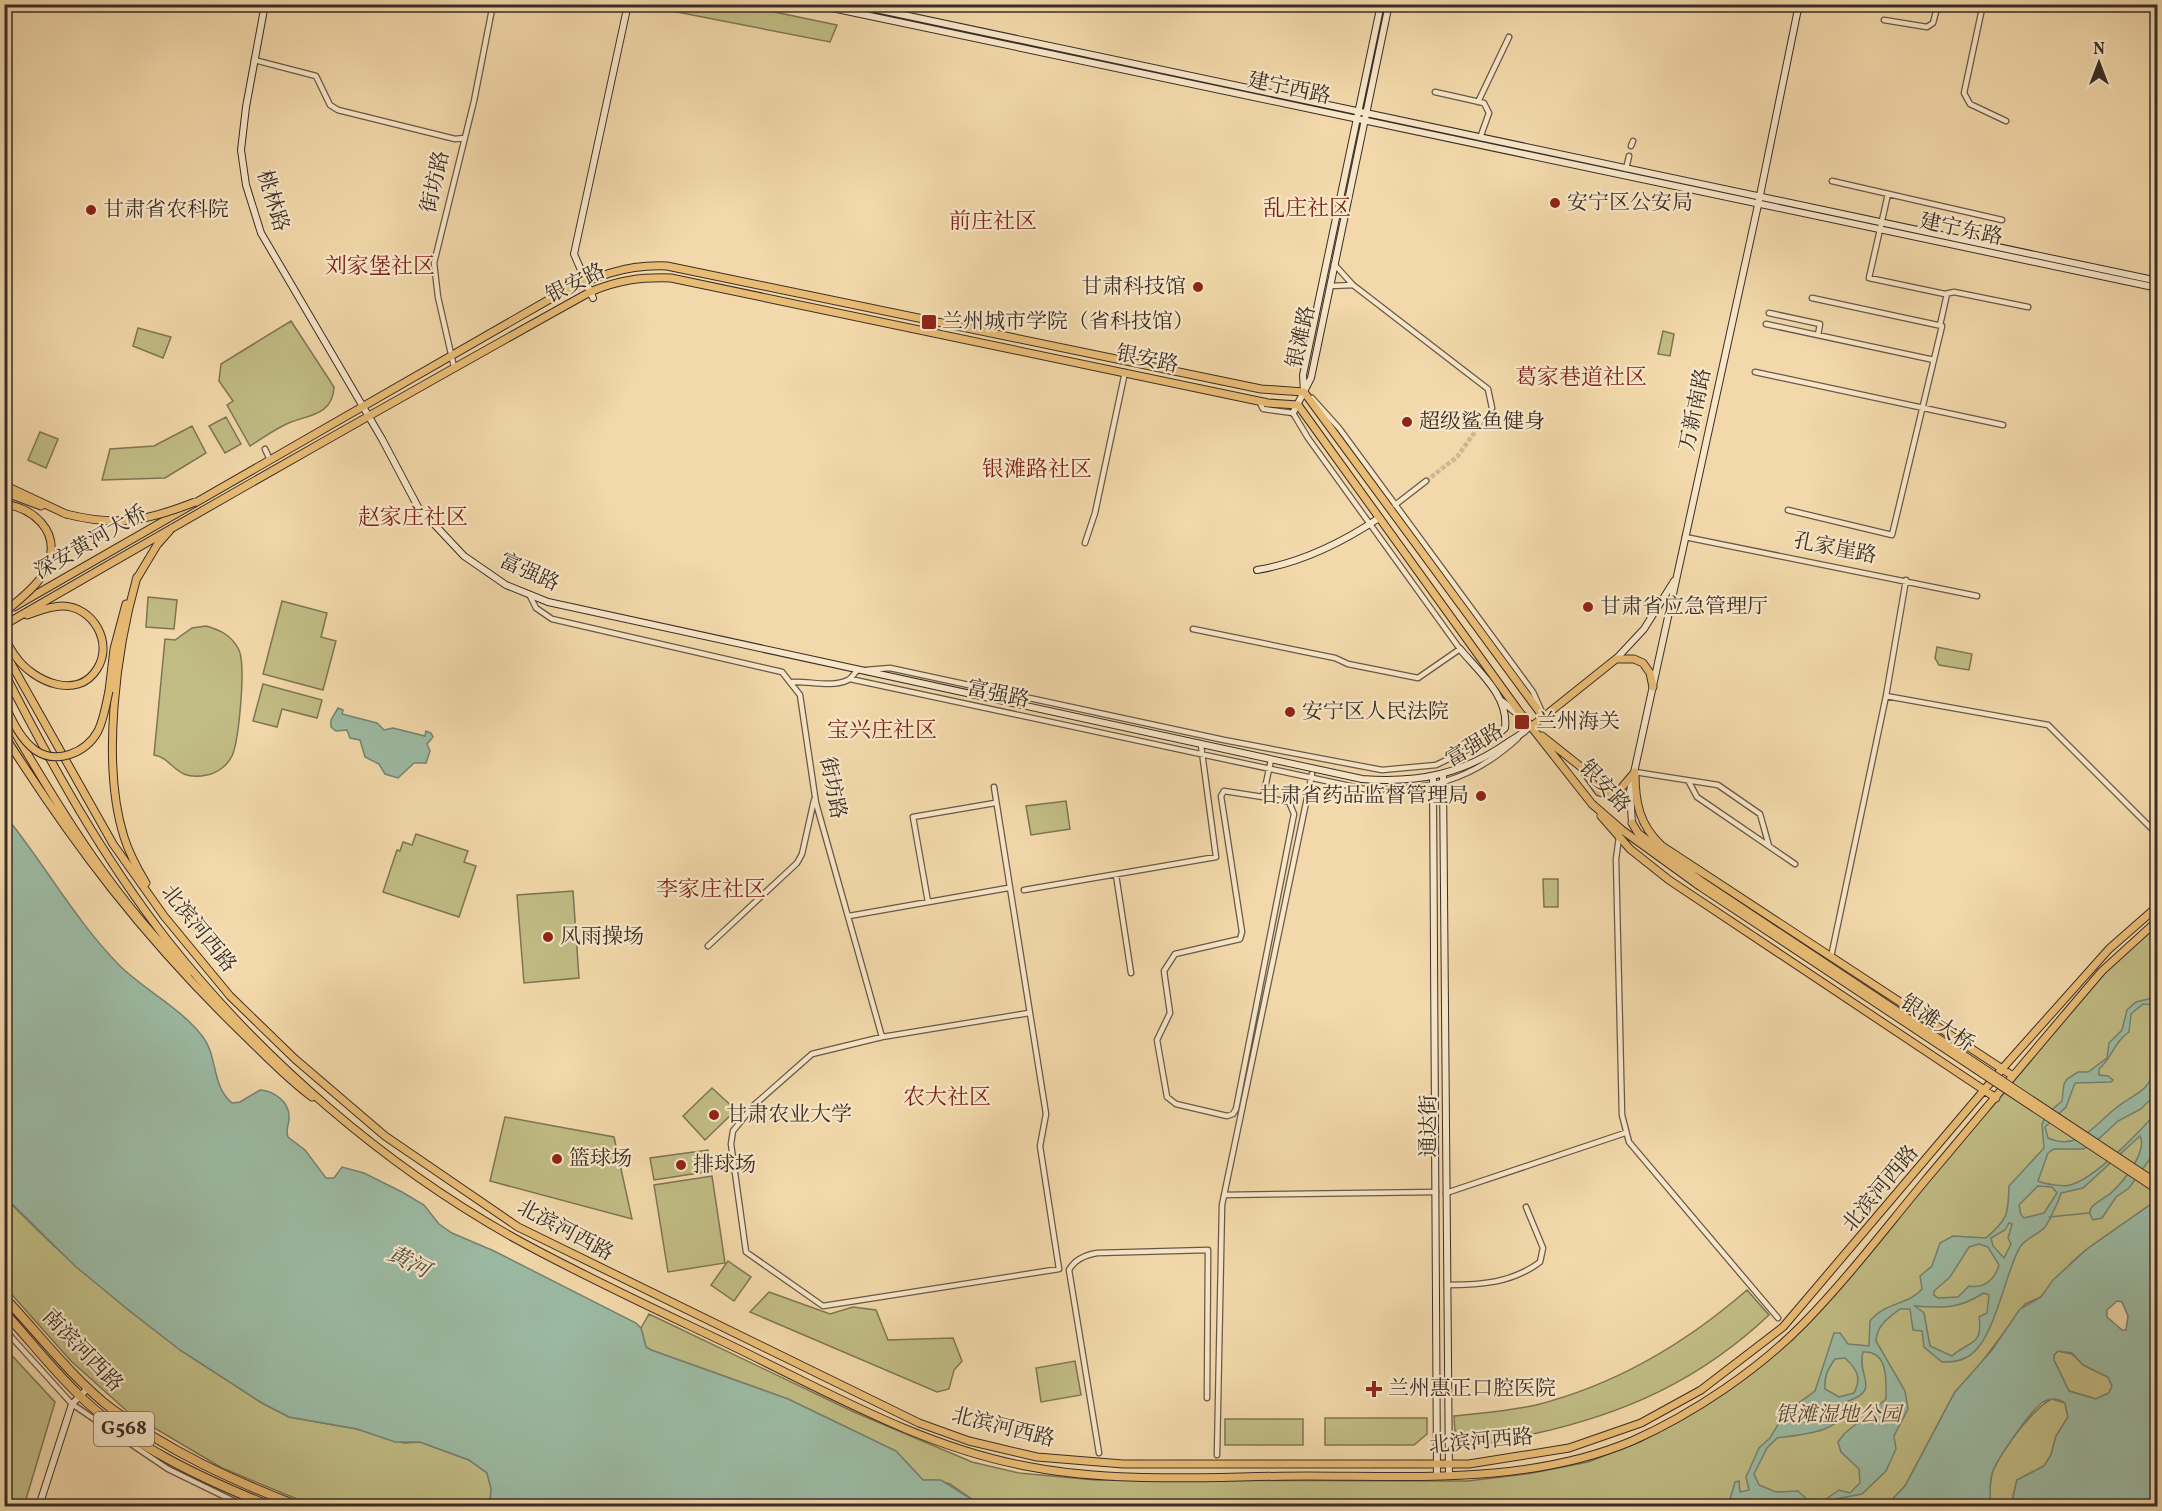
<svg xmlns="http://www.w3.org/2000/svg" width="2162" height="1511" font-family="Vollkorn,'Noto Serif SC',serif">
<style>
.green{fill:#c1bc84;stroke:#7e7455;stroke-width:1.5}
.water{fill:#9cbba4;stroke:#758272;stroke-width:1.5;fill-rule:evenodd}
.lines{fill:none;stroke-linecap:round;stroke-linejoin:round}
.stream{stroke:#758272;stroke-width:1.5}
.street-tunnel{stroke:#cdb690;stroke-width:4.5;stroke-dasharray:4.5 2;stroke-linecap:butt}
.street-casing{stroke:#685847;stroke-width:7}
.secondary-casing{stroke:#3a2d26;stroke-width:8}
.primary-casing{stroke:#3a2d26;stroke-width:9}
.highway-casing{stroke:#3a2d26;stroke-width:10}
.street{stroke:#f7e6c8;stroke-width:4.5}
.secondary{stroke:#f7e6c8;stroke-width:6}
.primary{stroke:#e9bc75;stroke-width:7}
.highway{stroke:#e9bc75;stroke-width:8}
.primary-bridge-casing{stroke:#3a2d26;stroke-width:9;stroke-linecap:butt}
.primary-bridge{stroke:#e9bc75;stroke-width:7}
.poi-dot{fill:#8f2418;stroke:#f7e6c8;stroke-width:2}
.labels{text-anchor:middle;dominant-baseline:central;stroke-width:4.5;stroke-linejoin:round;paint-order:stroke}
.shield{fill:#f7e6c8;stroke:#736457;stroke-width:1.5}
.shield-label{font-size:20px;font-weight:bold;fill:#3a2d26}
.street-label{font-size:21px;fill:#3a2d26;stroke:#f7e6c8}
.poi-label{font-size:21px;fill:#3a2d26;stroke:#f7e6c8;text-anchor:start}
.park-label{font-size:21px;font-style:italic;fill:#554a39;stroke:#f7e6c8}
.neighbourhood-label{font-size:22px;fill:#7a1f14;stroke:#f7e6c8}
.water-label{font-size:22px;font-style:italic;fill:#525046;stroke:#f7e6c8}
</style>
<rect width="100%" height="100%" fill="#f2d8aa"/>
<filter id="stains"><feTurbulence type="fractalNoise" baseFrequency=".00333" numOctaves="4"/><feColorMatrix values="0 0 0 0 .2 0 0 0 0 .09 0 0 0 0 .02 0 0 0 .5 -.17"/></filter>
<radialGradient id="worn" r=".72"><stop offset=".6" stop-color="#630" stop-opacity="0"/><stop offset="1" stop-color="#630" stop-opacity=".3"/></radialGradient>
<!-- green -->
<path class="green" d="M 641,5 L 741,5 L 837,25 L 830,42 Z
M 291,321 L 334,387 C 333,414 310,415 291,422 C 276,428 263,438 250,446 L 227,405 L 233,401 L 219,381 L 221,364 Z
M 138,328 L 171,337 L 163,358 L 133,346 Z
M 1663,331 L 1674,334 L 1670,356 L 1658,354 Z
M 226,417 L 241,444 L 225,453 L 209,426 Z
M 192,426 L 206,453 L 165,478 L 102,480 L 110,449 L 154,446 Z
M 40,432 L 58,439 L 46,468 L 28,460 Z
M 148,597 L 177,600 L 174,629 L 146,627 Z
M 282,601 L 327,613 L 321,637 L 336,641 L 323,690 L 263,674 Z
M 206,626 C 221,630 232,636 239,650 C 246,666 239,740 232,756 C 227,766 217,773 207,775 C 174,782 174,758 154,755 L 165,639 L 175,640 L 192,628 Z
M 1937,647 L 1972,654 L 1969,670 L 1939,665 L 1935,658 Z
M 263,684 L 322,700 L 317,718 L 282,709 L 277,727 L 253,721 Z
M 1066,801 L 1070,829 L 1031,835 L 1026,806 Z
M 416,834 L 468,851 L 464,862 L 476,866 L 459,917 L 383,892 L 397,850 L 400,851 L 403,842 L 412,845 Z
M 1543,879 L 1558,879 L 1558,907 L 1544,907 Z
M 573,891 L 579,978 L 524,983 L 517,895 Z
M 2157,920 L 2157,1200 L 2087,1249 L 2072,1262 L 2041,1297 L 2025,1304 L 1973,1374 L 1955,1392 L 1905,1486 L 1886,1506 L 982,1506 L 950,1484 L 936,1480 L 923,1480 L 896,1451 L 788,1399 L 651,1350 L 646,1347 L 641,1328 L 649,1314 L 854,1412 L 972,1462 L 1019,1473 L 1095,1480 L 1468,1481 L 1527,1474 L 1588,1462 L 1642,1441 L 1719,1394 L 1802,1325 L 2102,971 Z
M 712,1088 L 736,1110 L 705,1140 L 683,1116 Z
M 505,1117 L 614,1137 L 632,1219 L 490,1181 Z
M 708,1150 L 711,1171 L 654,1180 L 650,1158 Z
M 712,1176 L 725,1263 L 668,1272 L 654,1185 Z
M 4,1197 L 54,1246 L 126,1308 L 180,1350 L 262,1403 L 289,1417 L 357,1429 L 404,1443 L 420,1442 L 469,1460 L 487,1473 L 491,1488 L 490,1506 L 314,1506 L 222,1468 L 129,1413 L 71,1361 L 5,1287 Z
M 728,1261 L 751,1277 L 734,1301 L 711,1285 Z
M 1747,1290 L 1769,1315 C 1700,1380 1625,1414 1533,1434 C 1511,1439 1487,1446 1465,1443 L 1455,1433 L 1454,1416 C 1481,1413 1509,1411 1536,1405 C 1615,1385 1686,1343 1747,1290 Z
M 769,1292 L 830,1314 L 853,1307 L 876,1310 L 888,1340 L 953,1338 L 962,1361 L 954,1370 L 949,1389 L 937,1392 L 750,1312 Z
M 4,1347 L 55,1402 L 24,1506 L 5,1506 Z
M 2058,1351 L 2072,1354 L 2083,1365 L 2108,1377 L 2112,1386 L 2109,1393 L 2096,1399 L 2069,1391 L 2054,1360 L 2054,1355 Z
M 1075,1361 L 1081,1395 L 1041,1402 L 1036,1368 Z
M 2052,1399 L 2065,1403 L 2068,1417 L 2056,1436 L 2051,1455 L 2044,1466 L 2017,1480 L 2012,1501 L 2007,1506 L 1991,1506 C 1990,1496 1989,1485 1992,1474 C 1997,1455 2035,1406 2052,1399 Z
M 1325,1418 L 1427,1418 L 1427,1434 L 1414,1445 L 1325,1445 Z
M 1225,1419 L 1303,1419 L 1303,1445 L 1225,1445 Z"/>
<!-- water -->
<path class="water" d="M 338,708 L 343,710 L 342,714 L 377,723 L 384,730 L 393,728 L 425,736 L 426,731 L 431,733 L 433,737 L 427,744 L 430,751 L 426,763 L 414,763 L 398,778 L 385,774 L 379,764 L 365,757 L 360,740 L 350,738 L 347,730 L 336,731 L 331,727 L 331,720 Z
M 4,808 L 11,823 C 48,870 77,922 119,965 C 144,990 180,1007 203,1037 C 218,1057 211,1085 232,1103 L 240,1102 L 260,1090 C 274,1091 290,1102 289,1118 C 289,1126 285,1130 288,1137 L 305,1150 L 326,1178 L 334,1178 L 342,1167 L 364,1173 L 402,1192 L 424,1205 L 439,1224 L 452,1233 L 494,1251 L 636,1323 L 641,1328 L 646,1347 L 651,1350 L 788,1399 L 896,1451 L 923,1480 L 941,1480 L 982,1506 L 490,1506 L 491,1488 L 487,1473 L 469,1460 L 420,1442 L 395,1442 L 357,1429 L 289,1417 L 262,1403 L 180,1350 L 126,1308 L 75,1266 L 5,1197 Z
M 2157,997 L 2157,1005 L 2143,1004 L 2131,1014 L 2129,1032 C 2114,1042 2112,1058 2099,1069 L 2099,1075 L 2108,1076 L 2113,1080 L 2111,1082 L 2075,1083 L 2066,1107 L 2045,1127 L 2048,1138 C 2079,1152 2095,1124 2116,1108 C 2140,1089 2148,1095 2157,1061 L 2157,1093 L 2141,1109 L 2118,1121 L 2092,1145 L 2083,1149 L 2054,1149 L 2048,1153 L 2038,1181 C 2045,1184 2063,1187 2070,1185 C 2095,1179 2140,1131 2157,1112 L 2157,1149 L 2129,1188 L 2116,1197 L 2102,1218 L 2093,1220 C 2082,1206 2102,1201 2111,1193 C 2123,1182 2148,1151 2140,1136 L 2083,1188 L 2061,1193 C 2060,1198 2048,1224 2045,1227 C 2038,1235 2027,1237 2020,1247 C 2004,1274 1995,1345 1965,1358 C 1958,1362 1950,1362 1942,1362 L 1924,1347 L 1922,1331 L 1913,1330 L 1910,1309 L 1900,1309 C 1888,1318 1877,1325 1876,1341 L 1905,1391 L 1908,1409 L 1894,1436 L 1896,1449 L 1886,1471 L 1862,1494 L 1836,1499 L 1826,1506 L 1816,1506 L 1839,1490 L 1850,1493 L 1860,1483 L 1859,1469 L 1841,1452 L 1838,1442 L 1844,1434 L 1886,1399 C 1886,1382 1889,1350 1863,1352 C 1856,1375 1882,1390 1848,1401 C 1844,1434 1803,1434 1777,1438 L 1767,1448 L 1754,1474 L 1759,1485 L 1776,1492 L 1798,1491 L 1814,1506 L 1728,1506 L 1735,1482 L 1739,1481 L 1740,1492 L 1749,1490 L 1746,1477 L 1759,1448 L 1770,1438 L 1785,1413 L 1815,1391 L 1834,1333 L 1840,1333 L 1848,1344 L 1869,1346 L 1870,1321 C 1885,1302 1909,1305 1922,1289 L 1920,1276 L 1932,1266 L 1940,1243 L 1953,1236 L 1986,1238 C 2008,1219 2008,1215 2009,1186 L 2044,1148 L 2042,1124 L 2048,1113 L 2062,1101 L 2064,1084 L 2067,1079 L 2078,1072 L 2088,1072 L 2107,1058 L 2109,1043 L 2122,1030 L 2127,1010 L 2136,1002 ZM 2038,1186 L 2052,1187 L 2057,1193 L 2044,1213 L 2024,1218 L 2021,1215 L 2019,1205 ZM 2009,1223 L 2012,1224 L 2008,1238 L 2011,1244 L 2004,1258 L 1993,1246 L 1991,1238 L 2005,1230 ZM 1979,1244 L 1988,1247 L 1999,1265 C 1995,1279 1984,1289 1969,1286 L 1958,1297 L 1938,1298 L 1934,1295 L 1934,1291 L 1950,1277 L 1969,1247 ZM 1984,1293 L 1989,1295 L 1987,1313 L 1979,1317 C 1983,1346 1970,1340 1952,1356 L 1930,1346 L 1924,1313 L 1915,1306 C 1945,1308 1958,1309 1984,1293 ZM 1845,1358 C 1857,1369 1862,1378 1854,1393 L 1839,1397 L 1825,1389 C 1824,1376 1828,1369 1835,1359 Z
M 2157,1200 L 2157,1506 L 2055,1506 L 2049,1504 L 2042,1506 L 2007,1506 L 2012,1501 L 2017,1480 L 2044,1466 L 2051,1455 L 2056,1436 L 2068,1417 L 2065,1403 C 2058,1398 2050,1398 2043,1402 C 2031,1410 1996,1460 1992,1474 C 1989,1485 1990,1496 1991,1506 L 1886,1506 L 1905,1486 L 1955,1392 L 1992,1350 L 2020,1309 L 2041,1297 L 2053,1280 L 2087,1249 ZM 2117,1301 L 2122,1302 L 2128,1316 L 2126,1330 L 2122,1330 L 2107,1317 L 2107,1310 ZM 2058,1351 L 2072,1353 L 2083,1365 L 2108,1377 L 2112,1386 L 2109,1393 L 2096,1399 L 2069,1391 L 2054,1360 L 2054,1355 Z"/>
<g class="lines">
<!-- stream -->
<path class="stream" d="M 2049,1217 L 2089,1213"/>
<!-- street-tunnel -->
<path class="street-tunnel" d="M 1426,481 L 1457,457 L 1492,408"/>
<defs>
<path id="street" d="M 1983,4 L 1964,93 L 1970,104 L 2006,121
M 1884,20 L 1927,27 L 1933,23 L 1938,4
M 254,60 L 316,76 L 330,105 L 338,110 L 455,139 L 464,138
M 1435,92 L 1484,103 L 1489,113 L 1480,138
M 1478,102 L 1509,37
M 1631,146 L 1633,141
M 1626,169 L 1629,156
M 1832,181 L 2002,220
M 1888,194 L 1869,278 L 1945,294 L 1954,292 L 2028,307
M 1334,264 L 1353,285 L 1488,389 L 1492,408
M 1330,286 L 1353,285
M 1769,313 L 1820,324 L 1818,335
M 1766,324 L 1934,360
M 1940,325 L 1947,294
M 454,367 L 438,297 L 434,263 L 474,101 L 493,4
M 1755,372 L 2003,425
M 1312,398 L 1339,428 L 1533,692 L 1541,710
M 265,449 L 270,460
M 1395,505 L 1426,481
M 1788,510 L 1892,535 L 1942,326 L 1812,298
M 1685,537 L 1977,596
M 1085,543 L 1095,513 L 1125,372
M 529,594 L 536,608 L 552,619 L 782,672 L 800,695 L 816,803 L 882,1037
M 1193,629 L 1335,658 L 1348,664 L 1418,678 L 1460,649 L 1308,438 L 1293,413 L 1263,409 L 1259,401
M 866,670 L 890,668 L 1224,740 L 1382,770 L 1436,765 L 1496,736
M 850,679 L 1364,789 C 1427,791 1470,782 1518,738
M 793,682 C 810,681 831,688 848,680 C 852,678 854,673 857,671
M 1886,696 L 2048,725 L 2158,835
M 1635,772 L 1718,785 L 1760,814 L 1769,846
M 1689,782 L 1697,797 L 1795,864
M 994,787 L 1046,1114 L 1040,1146 L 1059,1269 L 823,1306 L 746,1252 L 731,1144 L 733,1131 L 753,1106 L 812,1054 L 882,1037 L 1029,1013
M 1263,797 L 1289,802 L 1294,814 L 1236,1109 L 1233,1114 L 1227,1116 L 1176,1104 L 1167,1097 L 1157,1040 L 1170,1013 L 1164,971 L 1175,954 L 1240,939 L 1242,932 L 1221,796 L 1224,791 L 1263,797 L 1271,760
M 1619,837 L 1616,859 L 1622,1115 L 1629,1142 L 1778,1318
M 1116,875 L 1131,973
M 1024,890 L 1216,857 L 1201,745
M 928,902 L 913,817 L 995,803
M 849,916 L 1008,888
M 708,946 L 797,863 L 802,854 L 814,800
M 1831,957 L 1886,696 L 1906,580
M 1446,1193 L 1625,1133
M 1224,1195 L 1436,1192
M 1447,1285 C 1481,1285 1512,1283 1540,1262 L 1543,1248 L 1526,1207
M 4,1329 L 72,1404 L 168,1469 L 244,1506
M 1099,1453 L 1069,1270 C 1075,1259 1085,1255 1097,1253 L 1208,1250 L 1207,1398
M 1217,1455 L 1222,1205 L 1312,774"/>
<path id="secondary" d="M 265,4 L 246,107 L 241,150 L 246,185 L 261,233 L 382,439 L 418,507 L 464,556 L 506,585 L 548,602 L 1362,779 C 1419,783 1462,775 1510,741 C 1516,737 1529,730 1529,725
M 813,4 L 2158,288
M 852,4 L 2158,281
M 593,298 L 574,254 L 628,4
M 1304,392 L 1303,375 L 1381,4
M 1293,413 L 1311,378 L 1389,4
M 1257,570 C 1300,563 1343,542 1379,518
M 1460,649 C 1479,672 1509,696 1505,728 L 1496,736
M 1616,659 L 1644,629 L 1674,581
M 1503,702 L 1522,718
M 1443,775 L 1449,1476
M 1433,777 L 1437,1476
M 1632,823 L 1630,791 L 1758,205 L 1799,4
M 39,1506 L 72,1404 L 88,1388"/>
<path id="primary" d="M 4,485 L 66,514
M 4,492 L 41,506
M 137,577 C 116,650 101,764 124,837 C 129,853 137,868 146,883
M 136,580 L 157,545 L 172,528
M 14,607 L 557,295 C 594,277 625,264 667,266 L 1261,389 L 1304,392 L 1544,718
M 4,625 C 199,512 394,401 590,292 C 618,280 641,277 671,278 L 1268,403 L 1298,405 L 1518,710 L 1592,804 L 1622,830 L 1698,885
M 4,637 C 8,644 11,651 16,657 C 33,681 77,701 97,669 C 114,643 93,606 62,606 C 50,606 39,611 27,615
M 4,651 L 113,844 L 164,916 L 230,996 L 295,1059 L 385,1136 L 518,1227 L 919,1423 L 969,1441 L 1037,1457 L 1123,1464 L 1469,1464 L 1569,1448 L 1641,1423 L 1701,1390 L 1783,1327 L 2002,1069 L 2109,949 L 2158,906
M 4,672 C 52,766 103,858 168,941 C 261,1059 385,1166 516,1239 C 585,1277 657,1310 728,1344 C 826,1391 923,1448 1031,1467 C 1121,1484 1216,1476 1307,1476 C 1415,1476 1530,1484 1632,1441 C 1693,1414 1758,1370 1804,1323 C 1847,1279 1885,1229 1924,1182 C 1983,1112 2042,1041 2102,971 L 2158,920
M 109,691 L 114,649 L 126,604
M 4,714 C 54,800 117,906 190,972
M 1531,727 L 1616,659 L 1634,659 L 1643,663 L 1650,673 L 1653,687
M 4,735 C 74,846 144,937 238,1029 C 262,1052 285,1077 312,1097
M 1542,736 L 1581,767 L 1599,792 L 1606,794 L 1618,792 L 1635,772
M 1635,772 C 1635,802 1639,825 1662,846 L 2013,1076
M 1601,816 L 1630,849 L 1669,880 L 1996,1098
M 1632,823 L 1638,833 L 1701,881"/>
<path id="highway" d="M 4,1297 C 39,1334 72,1378 112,1409 C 170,1452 232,1480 298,1506
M 4,1312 C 29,1339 52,1369 78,1394 C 129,1445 203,1479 270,1506"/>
</defs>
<!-- street casing -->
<use href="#street" class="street-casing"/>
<!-- secondary casing -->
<use href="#secondary" class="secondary-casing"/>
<!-- primary casing -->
<use href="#primary" class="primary-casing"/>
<!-- highway casing -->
<use href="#highway" class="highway-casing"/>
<!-- street -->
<use href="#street" class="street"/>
<!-- secondary -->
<use href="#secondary" class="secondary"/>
<!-- primary -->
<use href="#primary" class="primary"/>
<!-- highway -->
<use href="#highway" class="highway"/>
<defs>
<path id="primary-bridge" d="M 4,504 C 33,508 59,530 49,562 C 43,582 21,598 6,611
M 66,514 C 117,527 147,521 195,502
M 4,704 C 12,720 20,739 35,750 C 56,765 86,753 98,731 C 104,719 106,704 109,691
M 1701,881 L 2158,1184
M 1698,885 L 2158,1190"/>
</defs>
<!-- primary-bridge casing -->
<use href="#primary-bridge" class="primary-bridge-casing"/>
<!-- primary-bridge -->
<use href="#primary-bridge" class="primary-bridge"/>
</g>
<!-- markers -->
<g class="poi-dot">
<circle cx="1555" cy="203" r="6"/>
<circle cx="91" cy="210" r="6"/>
<circle cx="1198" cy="287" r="6"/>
<rect x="921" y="314" width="16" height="16" rx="3"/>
<circle cx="1407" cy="422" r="6"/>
<circle cx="1588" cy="607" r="6"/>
<circle cx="1290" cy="712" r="6"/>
<rect x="1514" y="714" width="16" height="16" rx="3"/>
<circle cx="1481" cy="796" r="6"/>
<circle cx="548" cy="937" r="6"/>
<circle cx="714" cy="1115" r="6"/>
<circle cx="557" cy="1159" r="6"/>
<circle cx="681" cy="1165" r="6"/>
<path d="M1371 1380h6v6h6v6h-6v6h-6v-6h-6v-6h6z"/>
</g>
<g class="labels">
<!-- shield labels -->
<rect class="shield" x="94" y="1412" width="60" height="34" rx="4.5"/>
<g class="shield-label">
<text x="124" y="1429">G568</text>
</g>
<!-- street labels -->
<g class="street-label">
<text transform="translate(1289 89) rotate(12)">建宁西路</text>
<text transform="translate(436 182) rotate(-77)">街坊路</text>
<text transform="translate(272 201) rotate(73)">桃林路</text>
<text transform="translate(1961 230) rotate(12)">建宁东路</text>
<text transform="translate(576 284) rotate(-26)">银安路</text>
<text transform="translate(1302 337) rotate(-77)">银滩路</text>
<text transform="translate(1147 360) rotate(12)">银安路</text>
<text transform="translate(1696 410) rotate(-78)">万新南路</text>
<text transform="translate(91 543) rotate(-30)">深安黄河大桥</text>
<text transform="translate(1835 549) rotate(11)">孔家崖路</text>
<text transform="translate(529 573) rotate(24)">富强路</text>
<text transform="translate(998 695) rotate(12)">富强路</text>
<text transform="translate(1475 746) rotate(-31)">富强路</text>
<text transform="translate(1604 787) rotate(47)">银安路</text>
<text transform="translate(832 788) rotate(79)">街坊路</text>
<text transform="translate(198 929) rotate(51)">北滨河西路</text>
<text transform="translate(1937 1024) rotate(34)">银滩大桥</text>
<text transform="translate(1429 1126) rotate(-90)">通达街</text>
<text transform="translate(1881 1189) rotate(-50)">北滨河西路</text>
<text transform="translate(565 1231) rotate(28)">北滨河西路</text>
<text transform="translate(82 1351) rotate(46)">南滨河西路</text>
<text transform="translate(1003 1428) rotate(14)">北滨河西路</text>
<text transform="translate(1481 1442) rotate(-5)">北滨河西路</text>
</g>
<!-- poi labels -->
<g class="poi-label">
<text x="1567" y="203">安宁区公安局</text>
<text x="103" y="210">甘肃省农科院</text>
<text x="1186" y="287" text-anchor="end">甘肃科技馆</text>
<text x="942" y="322">兰州城市学院（省科技馆）</text>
<text x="1419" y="422">超级鲨鱼健身</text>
<text x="1600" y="607">甘肃省应急管理厅</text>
<text x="1302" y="712">安宁区人民法院</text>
<text x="1536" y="722">兰州海关</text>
<text x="1469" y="796" text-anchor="end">甘肃省药品监督管理局</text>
<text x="560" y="937">风雨操场</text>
<text x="726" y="1115">甘肃农业大学</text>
<text x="569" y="1159">篮球场</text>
<text x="693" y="1165">排球场</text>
<text x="1388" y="1389">兰州惠正口腔医院</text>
</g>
<!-- park labels -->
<g class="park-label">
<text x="1838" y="1415">银滩湿地公园</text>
</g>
<!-- neighbourhood labels -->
<g class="neighbourhood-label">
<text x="1307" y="209">乱庄社区</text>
<text x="993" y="222">前庄社区</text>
<text x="380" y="267">刘家堡社区</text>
<text x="1581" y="378">葛家巷道社区</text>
<text x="1037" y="470">银滩路社区</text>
<text x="413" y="518">赵家庄社区</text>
<text x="882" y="731">宝兴庄社区</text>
<text x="711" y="890">李家庄社区</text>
<text x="947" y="1098">农大社区</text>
</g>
<!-- water labels -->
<g class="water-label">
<text transform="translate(408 1263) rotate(27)">黄河</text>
</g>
</g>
<!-- margin -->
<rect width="2162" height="1511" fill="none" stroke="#f2d8aa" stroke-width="24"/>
<rect x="6" y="6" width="2150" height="1499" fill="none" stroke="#3a2d26" stroke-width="3"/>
<rect x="12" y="12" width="2138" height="1487" fill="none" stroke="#3a2d26" stroke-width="1.5"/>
<!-- north arrow -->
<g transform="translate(2099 63)" stroke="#f7e6c8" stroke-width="4.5" paint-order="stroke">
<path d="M0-4.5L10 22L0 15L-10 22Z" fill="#3a2d26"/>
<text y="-9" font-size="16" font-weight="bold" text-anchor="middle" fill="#3a2d26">N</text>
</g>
<rect width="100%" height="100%" filter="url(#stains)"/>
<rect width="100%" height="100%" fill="url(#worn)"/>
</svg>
